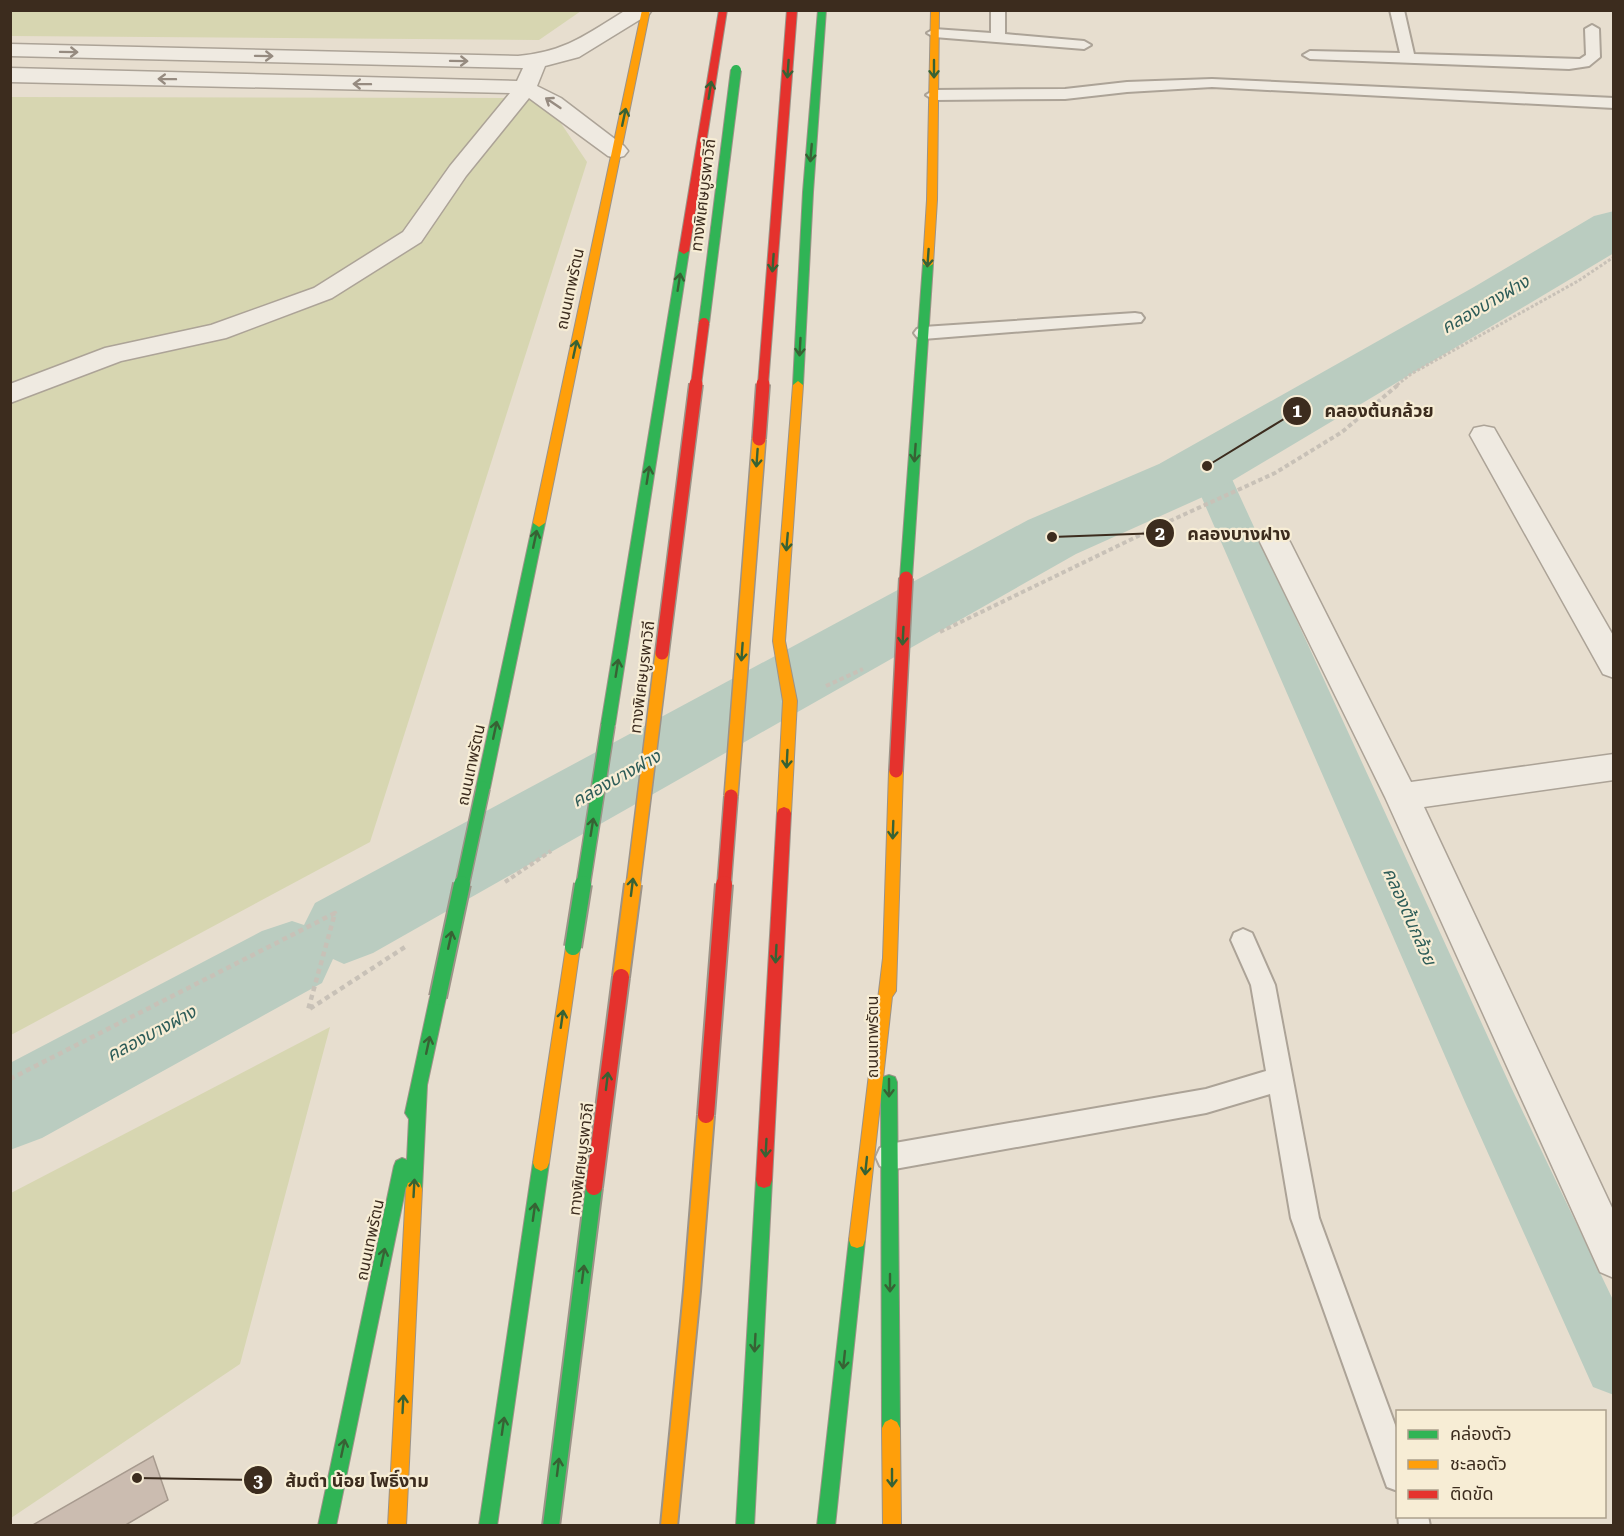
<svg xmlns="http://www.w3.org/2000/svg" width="1624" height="1536" font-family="'Roboto Serif','Noto Sans Thai',serif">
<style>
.green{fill:#d7d6b1}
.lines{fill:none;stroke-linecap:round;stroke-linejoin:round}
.canal{fill:#baccc0;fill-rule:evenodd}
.river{fill:#baccc0;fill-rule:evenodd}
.building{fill:#cbbcb0;stroke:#a79a8e;stroke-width:1.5}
.lane-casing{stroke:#aca397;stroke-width:4}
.street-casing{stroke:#aca397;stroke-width:3}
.fast-casing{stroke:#9c9388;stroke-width:2}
.slow-casing{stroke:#9c9388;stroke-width:2}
.jam-casing{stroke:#9c9388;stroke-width:2}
.path-far2{stroke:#c8c1b7;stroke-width:3;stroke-dasharray:3 2;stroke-linecap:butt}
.path-far1{stroke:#c8c1b7;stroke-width:4;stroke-dasharray:4.5 3;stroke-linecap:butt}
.path{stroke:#c8c1b7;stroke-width:4.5;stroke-dasharray:5 4;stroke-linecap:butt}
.lane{fill:#efeae1;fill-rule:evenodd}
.street{fill:#efeae1;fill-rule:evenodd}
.fast{fill:#30b455;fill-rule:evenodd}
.slow{fill:#ff9f0a;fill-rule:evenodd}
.jam{fill:#e5322d;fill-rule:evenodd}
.fast-bridge-far2-casing{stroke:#9c9388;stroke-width:12;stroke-linecap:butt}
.fast-bridge-far1-casing{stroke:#9c9388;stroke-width:16;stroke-linecap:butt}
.fast-bridge-casing{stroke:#9c9388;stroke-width:20;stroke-linecap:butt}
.slow-bridge-far1-casing{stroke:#9c9388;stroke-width:16;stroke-linecap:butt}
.slow-bridge-casing{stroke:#9c9388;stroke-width:20;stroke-linecap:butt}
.jam-bridge-far2-casing{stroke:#9c9388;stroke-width:12;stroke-linecap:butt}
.jam-bridge-far1-casing{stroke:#9c9388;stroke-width:16;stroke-linecap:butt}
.jam-bridge-casing{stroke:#9c9388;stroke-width:20;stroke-linecap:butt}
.fast-bridge-far2{stroke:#30b455;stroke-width:10}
.fast-bridge-far1{stroke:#30b455;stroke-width:13}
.fast-bridge{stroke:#30b455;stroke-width:16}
.slow-bridge-far1{stroke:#ff9f0a;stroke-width:13}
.slow-bridge{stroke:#ff9f0a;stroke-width:16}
.jam-bridge-far2{stroke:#e5322d;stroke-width:10}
.jam-bridge-far1{stroke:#e5322d;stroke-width:13}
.jam-bridge{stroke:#e5322d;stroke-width:16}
.oneway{stroke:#968b80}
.oneway2{stroke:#376234}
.labels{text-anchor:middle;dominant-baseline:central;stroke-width:4.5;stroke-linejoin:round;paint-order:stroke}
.street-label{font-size:16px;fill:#3c2c1e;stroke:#f7edd5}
.water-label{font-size:18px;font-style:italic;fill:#2d5c58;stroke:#f7edd5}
.leader{fill:none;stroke:#3c2c1e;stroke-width:2}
.callout-dot{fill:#3c2c1e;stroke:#f7edd5;stroke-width:2}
.mark-label{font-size:18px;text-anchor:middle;font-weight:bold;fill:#fff}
.callout-label{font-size:18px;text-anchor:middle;font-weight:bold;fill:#3c2c1e;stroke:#f7edd5;stroke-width:4.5;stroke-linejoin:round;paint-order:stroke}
</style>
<rect width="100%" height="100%" fill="#e7decf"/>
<!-- green -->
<path class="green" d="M 11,10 L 581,10 L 581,11 L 539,40 L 11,36 Z
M 11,97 L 544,98 L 587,162 L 370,842 L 11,1035 Z
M 330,1027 L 240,1364 L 11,1518 L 11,1193 Z"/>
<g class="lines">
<!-- canal -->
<path class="canal" d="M 1207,453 L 1221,457 L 1226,466 L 1510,1085 L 1614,1302 L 1614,1395 L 1593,1387 L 1465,1102 L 1188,466 L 1193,457 Z"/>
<!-- river -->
<path class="river" d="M 1614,211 L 1614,253 L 1230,482 L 1205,496 L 1076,554 L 373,953 L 344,964 L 333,959 L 322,983 L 42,1138 L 10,1150 L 10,1063 L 262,931 L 292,921 L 304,925 L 315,903 L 1028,520 L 1159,464 L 1474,287 L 1594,216 Z"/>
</g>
<!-- building -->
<path class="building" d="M 153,1456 L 168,1500 L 124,1526 L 31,1526 Z"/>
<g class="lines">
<defs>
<path id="lane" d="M 991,10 L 1005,10 L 1005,34 L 1084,41 L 1091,45 L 1084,49 L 934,37 L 927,33 L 934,29 L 991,33 Z
M 1390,10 L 1404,10 L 1414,54 L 1580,59 L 1586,55 L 1585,29 L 1592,25 L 1599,29 L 1600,57 L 1589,66 L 1569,69 L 1310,59 L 1303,55 L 1310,51 L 1400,53 Z
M 1212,79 L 1614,98 L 1614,108 L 1212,87 L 1127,92 L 1065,99 L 934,100 L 926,95 L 934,90 L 1065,89 L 1127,82 Z
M 1135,313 L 1141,314 L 1144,318 L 1141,322 L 923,339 L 917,337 L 914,333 L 917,329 L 923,327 Z
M 1243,929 L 1252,933 L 1275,985 L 1319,1218 L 1398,1433 L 1398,1491 L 1387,1487 L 1383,1476 L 1291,1218 L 1270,1094 L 1206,1113 L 889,1170 L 880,1166 L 876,1157 L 880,1148 L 889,1144 L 1206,1089 L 1266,1071 L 1251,985 L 1231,940 L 1234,933 Z
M 1398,1514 L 1398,1516 L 1428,1516 L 1430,1526 L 1399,1526 Z"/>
<path id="street" d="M 626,10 L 652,10 L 649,14 L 579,57 L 545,66 L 537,86 L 561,98 L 624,146 L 628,151 L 624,156 L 616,158 L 608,156 L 529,98 L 466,176 L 421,242 L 332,298 L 226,338 L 121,361 L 10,403 L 10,384 L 105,348 L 211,325 L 314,288 L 403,232 L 450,166 L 510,93 L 10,82 L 10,68 L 517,81 L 523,68 L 10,56 L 10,44 L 518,56 C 565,52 587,34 626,10 Z
M 1484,426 L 1494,428 L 1498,435 L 1614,637 L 1614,678 L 1603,674 L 1470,435 L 1474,428 Z
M 1275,532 L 1285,535 L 1290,542 L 1411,782 L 1614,754 L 1614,780 L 1424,807 L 1614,1212 L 1614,1278 L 1600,1272 L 1385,797 L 1260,542 L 1265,535 Z"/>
<path id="fast" d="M 818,10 L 826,10 L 813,192 L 803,385 L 798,389 L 793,385 L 803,192 Z
M 684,248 L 689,251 L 615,725 L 608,730 L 601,725 L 679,251 Z
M 928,261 L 933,264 L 912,578 L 906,582 L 900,578 L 923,264 Z
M 539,519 L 545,523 L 490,788 L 488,792 L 478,792 L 476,788 L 533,523 Z
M 438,990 L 443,992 L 446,997 L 427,1085 L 422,1189 L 420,1195 L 414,1197 L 408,1195 L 406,1186 L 336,1526 L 318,1526 L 394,1166 L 396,1161 L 402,1158 L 407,1160 L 409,1119 L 405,1113 L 430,997 L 433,992 Z
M 889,1075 L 895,1077 L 897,1082 L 900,1428 L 897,1434 L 891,1437 L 885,1434 L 882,1428 L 881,1082 L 883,1077 Z
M 541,1155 L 547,1158 L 549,1163 L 497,1526 L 479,1526 L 533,1163 L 535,1158 Z
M 764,1172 L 770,1174 L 772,1180 L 754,1526 L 736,1526 L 756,1180 L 758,1174 Z
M 857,1232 L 863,1234 L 865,1240 L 835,1526 L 817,1526 L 849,1240 L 851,1234 Z"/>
<path id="slow" d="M 642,10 L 650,10 L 545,523 L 539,527 L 533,523 Z
M 931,10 L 939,10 L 937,200 L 933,264 L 928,267 L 923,264 L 927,200 Z
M 798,381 L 803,385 L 785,641 L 797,701 L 791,813 L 789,817 L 779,817 L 777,813 L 783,701 L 773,641 L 793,385 Z
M 896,766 L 901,767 L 903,771 L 896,991 L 892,997 L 865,1240 L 863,1246 L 857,1248 L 851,1246 L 849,1240 L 883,958 L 889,771 L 891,767 Z
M 573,941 L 578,942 L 580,947 L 549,1163 L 547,1168 L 541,1171 L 535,1168 L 533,1163 L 566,947 L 568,942 Z
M 414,1181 L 420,1183 L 422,1189 L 406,1526 L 388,1526 L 406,1189 L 408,1183 Z
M 891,1419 L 897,1422 L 900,1428 L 901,1526 L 883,1526 L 882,1428 L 885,1422 Z"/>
<path id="jam" d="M 719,10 L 727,10 L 689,251 L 684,254 L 679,251 Z
M 784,807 L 789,809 L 791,813 L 772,1180 L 770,1186 L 764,1188 L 758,1186 L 756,1180 L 777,813 L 779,809 Z"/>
</defs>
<!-- lane casing -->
<use href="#lane" class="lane-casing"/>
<!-- street casing -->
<use href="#street" class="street-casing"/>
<!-- fast casing -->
<use href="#fast" class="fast-casing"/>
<!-- slow casing -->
<use href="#slow" class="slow-casing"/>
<!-- jam casing -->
<use href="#jam" class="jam-casing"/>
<!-- path-far2 -->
<path class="path-far2" d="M 1397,385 L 1411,374 L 1578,281 L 1614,257"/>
<!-- path-far1 -->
<path class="path-far1" d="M 940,632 L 1161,525 L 1275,473 L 1342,432 L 1399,384
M 826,686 L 863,669
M 505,882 L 551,851"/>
<!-- path -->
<path class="path" d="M 10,1079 L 335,913 L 308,1010 L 405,947"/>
<!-- lane -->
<use href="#lane" class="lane"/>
<!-- street -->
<use href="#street" class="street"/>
<!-- fast -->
<use href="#fast" class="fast"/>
<!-- slow -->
<use href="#slow" class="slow"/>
<!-- jam -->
<use href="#jam" class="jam"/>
<defs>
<path id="fast-bridge-far2" d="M 704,323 L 736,70"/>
<path id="fast-bridge-far1" d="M 462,886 L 483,788
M 583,886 L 608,725"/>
<path id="fast-bridge" d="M 573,947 L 583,884
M 438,997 L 462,884
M 551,1526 L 594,1187"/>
<path id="slow-bridge-far1" d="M 731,796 L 759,439
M 633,886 L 662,653"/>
<path id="slow-bridge" d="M 621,977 L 633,884
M 669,1526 L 692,1291 L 706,1115"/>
<path id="jam-bridge-far2" d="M 696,385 L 704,323
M 763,385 L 792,10"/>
<path id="jam-bridge-far1" d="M 759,439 L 763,384
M 662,653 L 696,384
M 896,771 L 906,578
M 724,886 L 731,796"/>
<path id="jam-bridge" d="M 706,1115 L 724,884
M 594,1187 L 621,977"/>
</defs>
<!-- fast-bridge-far2 casing -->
<use href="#fast-bridge-far2" class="fast-bridge-far2-casing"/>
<!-- fast-bridge-far1 casing -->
<use href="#fast-bridge-far1" class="fast-bridge-far1-casing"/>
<!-- fast-bridge casing -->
<use href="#fast-bridge" class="fast-bridge-casing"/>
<!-- slow-bridge-far1 casing -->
<use href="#slow-bridge-far1" class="slow-bridge-far1-casing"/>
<!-- slow-bridge casing -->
<use href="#slow-bridge" class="slow-bridge-casing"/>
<!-- jam-bridge-far2 casing -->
<use href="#jam-bridge-far2" class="jam-bridge-far2-casing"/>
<!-- jam-bridge-far1 casing -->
<use href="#jam-bridge-far1" class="jam-bridge-far1-casing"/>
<!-- jam-bridge casing -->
<use href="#jam-bridge" class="jam-bridge-casing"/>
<!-- fast-bridge-far2 -->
<use href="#fast-bridge-far2" class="fast-bridge-far2"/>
<!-- fast-bridge-far1 -->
<use href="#fast-bridge-far1" class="fast-bridge-far1"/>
<!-- fast-bridge -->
<use href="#fast-bridge" class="fast-bridge"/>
<!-- slow-bridge-far1 -->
<use href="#slow-bridge-far1" class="slow-bridge-far1"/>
<!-- slow-bridge -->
<use href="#slow-bridge" class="slow-bridge"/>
<!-- jam-bridge-far2 -->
<use href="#jam-bridge-far2" class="jam-bridge-far2"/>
<!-- jam-bridge-far1 -->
<use href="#jam-bridge-far1" class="jam-bridge-far1"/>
<!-- jam-bridge -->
<use href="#jam-bridge" class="jam-bridge"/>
</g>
<!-- one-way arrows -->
<defs><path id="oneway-shaft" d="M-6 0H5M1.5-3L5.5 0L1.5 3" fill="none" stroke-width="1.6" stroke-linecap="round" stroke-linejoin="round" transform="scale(1.5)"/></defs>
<g class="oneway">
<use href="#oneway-shaft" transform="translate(69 52) rotate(1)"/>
<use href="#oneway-shaft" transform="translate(264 56) rotate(1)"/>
<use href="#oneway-shaft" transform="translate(459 61) rotate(1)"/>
<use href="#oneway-shaft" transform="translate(167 79) rotate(-179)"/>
<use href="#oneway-shaft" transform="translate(362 84) rotate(-179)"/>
<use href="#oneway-shaft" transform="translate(553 103) rotate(-146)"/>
</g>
<g class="oneway2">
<use href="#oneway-shaft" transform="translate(788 69) rotate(94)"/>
<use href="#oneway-shaft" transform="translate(934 69) rotate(90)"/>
<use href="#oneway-shaft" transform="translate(710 90) rotate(-81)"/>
<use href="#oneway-shaft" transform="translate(624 117) rotate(-78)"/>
<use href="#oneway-shaft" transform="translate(811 153) rotate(95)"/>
<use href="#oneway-shaft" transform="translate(928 258) rotate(94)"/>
<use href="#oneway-shaft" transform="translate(773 263) rotate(94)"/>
<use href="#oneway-shaft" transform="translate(679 282) rotate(-81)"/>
<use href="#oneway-shaft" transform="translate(800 347) rotate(93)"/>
<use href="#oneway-shaft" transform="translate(575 349) rotate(-78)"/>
<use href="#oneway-shaft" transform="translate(915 453) rotate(94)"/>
<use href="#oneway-shaft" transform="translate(757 458) rotate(94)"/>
<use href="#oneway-shaft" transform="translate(648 475) rotate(-81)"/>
<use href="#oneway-shaft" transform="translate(535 539) rotate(-78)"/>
<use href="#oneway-shaft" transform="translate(787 542) rotate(95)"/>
<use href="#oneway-shaft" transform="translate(903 636) rotate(93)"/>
<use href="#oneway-shaft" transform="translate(742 652) rotate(94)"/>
<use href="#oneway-shaft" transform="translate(617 668) rotate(-81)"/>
<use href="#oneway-shaft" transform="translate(495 730) rotate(-78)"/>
<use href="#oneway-shaft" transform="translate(787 759) rotate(93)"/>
<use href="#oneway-shaft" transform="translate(592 827) rotate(-81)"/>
<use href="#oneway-shaft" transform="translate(893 830) rotate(92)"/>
<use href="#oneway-shaft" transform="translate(632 887) rotate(-83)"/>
<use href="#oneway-shaft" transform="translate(450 940) rotate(-78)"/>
<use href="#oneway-shaft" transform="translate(776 954) rotate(93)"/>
<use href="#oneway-shaft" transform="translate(562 1019) rotate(-82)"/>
<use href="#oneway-shaft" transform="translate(428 1045) rotate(-78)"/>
<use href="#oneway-shaft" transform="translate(607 1081) rotate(-83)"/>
<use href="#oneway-shaft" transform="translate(889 1088) rotate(90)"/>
<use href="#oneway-shaft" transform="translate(766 1148) rotate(93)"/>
<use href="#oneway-shaft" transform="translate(866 1166) rotate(96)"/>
<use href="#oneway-shaft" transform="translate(414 1188) rotate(-87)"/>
<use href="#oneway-shaft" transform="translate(534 1212) rotate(-82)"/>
<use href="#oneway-shaft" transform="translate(383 1257) rotate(-78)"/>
<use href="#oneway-shaft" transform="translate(583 1274) rotate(-83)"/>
<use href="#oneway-shaft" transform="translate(890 1283) rotate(90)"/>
<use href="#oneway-shaft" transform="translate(755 1343) rotate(93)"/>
<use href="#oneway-shaft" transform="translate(844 1360) rotate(96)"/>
<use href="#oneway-shaft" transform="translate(403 1404) rotate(-87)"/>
<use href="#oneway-shaft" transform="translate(503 1426) rotate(-82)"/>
<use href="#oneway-shaft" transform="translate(343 1448) rotate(-78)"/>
<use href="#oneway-shaft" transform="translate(558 1467) rotate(-83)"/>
<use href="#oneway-shaft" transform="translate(892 1478) rotate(90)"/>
</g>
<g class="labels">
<!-- street labels -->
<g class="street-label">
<text transform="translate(703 195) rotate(-83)">ทางพิเศษบูรพาวิถี</text>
<text transform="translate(570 289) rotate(-78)">ถนนเทพรัตน</text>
<text transform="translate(642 677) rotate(-83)">ทางพิเศษบูรพาวิถี</text>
<text transform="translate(471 765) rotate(-78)">ถนนเทพรัตน</text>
<text transform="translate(872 1037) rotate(-90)">ถนนเทพรัตน</text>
<text transform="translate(581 1159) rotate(-83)">ทางพิเศษบูรพาวิถี</text>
<text transform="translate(370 1240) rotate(-78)">ถนนเทพรัตน</text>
</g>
<!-- water labels -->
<g class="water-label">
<text transform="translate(1485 304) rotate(-30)">คลองบางฝาง</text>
<text transform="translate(616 778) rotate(-29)">คลองบางฝาง</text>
<text transform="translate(1410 916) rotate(66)">คลองต้นกล้วย</text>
<text transform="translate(151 1033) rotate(-28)">คลองบางฝาง</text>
</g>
</g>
<!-- callouts -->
<path class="leader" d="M1207 466L1297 411M1052 537L1160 533M137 1478L258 1480"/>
<g class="callout-dot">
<circle cx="1207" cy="466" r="6"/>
<circle cx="1052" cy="537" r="6"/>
<circle cx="137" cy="1478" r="6"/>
<circle cx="1297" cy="411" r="15"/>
<circle cx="1160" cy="533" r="15"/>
<circle cx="258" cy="1480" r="15"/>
</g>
<g class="mark-label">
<text x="1297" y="417">1</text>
<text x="1160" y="540">2</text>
<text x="258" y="1487">3</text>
</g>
<g class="callout-label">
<text x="1379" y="417">คลองต้นกล้วย</text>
<text x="1239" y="540">คลองบางฝาง</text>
<text x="357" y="1487">ส้มตำ น้อย โพธิ์งาม</text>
</g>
<!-- border -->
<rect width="1624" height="1536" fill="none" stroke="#3c2c1e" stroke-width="24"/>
<!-- legend -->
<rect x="1396" y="1410" width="210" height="108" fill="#f7edd5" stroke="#aca08c" stroke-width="1.5"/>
<rect x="1408" y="1430" width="30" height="9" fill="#30b455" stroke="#aca08c" stroke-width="1.5"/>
<text x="1450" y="1440" font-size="18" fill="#3c2c1e">คล่องตัว</text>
<rect x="1408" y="1460" width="30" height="9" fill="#ff9f0a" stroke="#aca08c" stroke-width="1.5"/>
<text x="1450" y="1470" font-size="18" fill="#3c2c1e">ชะลอตัว</text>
<rect x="1408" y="1490" width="30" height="9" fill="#e5322d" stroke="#aca08c" stroke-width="1.5"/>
<text x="1450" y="1500" font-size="18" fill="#3c2c1e">ติดขัด</text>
</svg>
